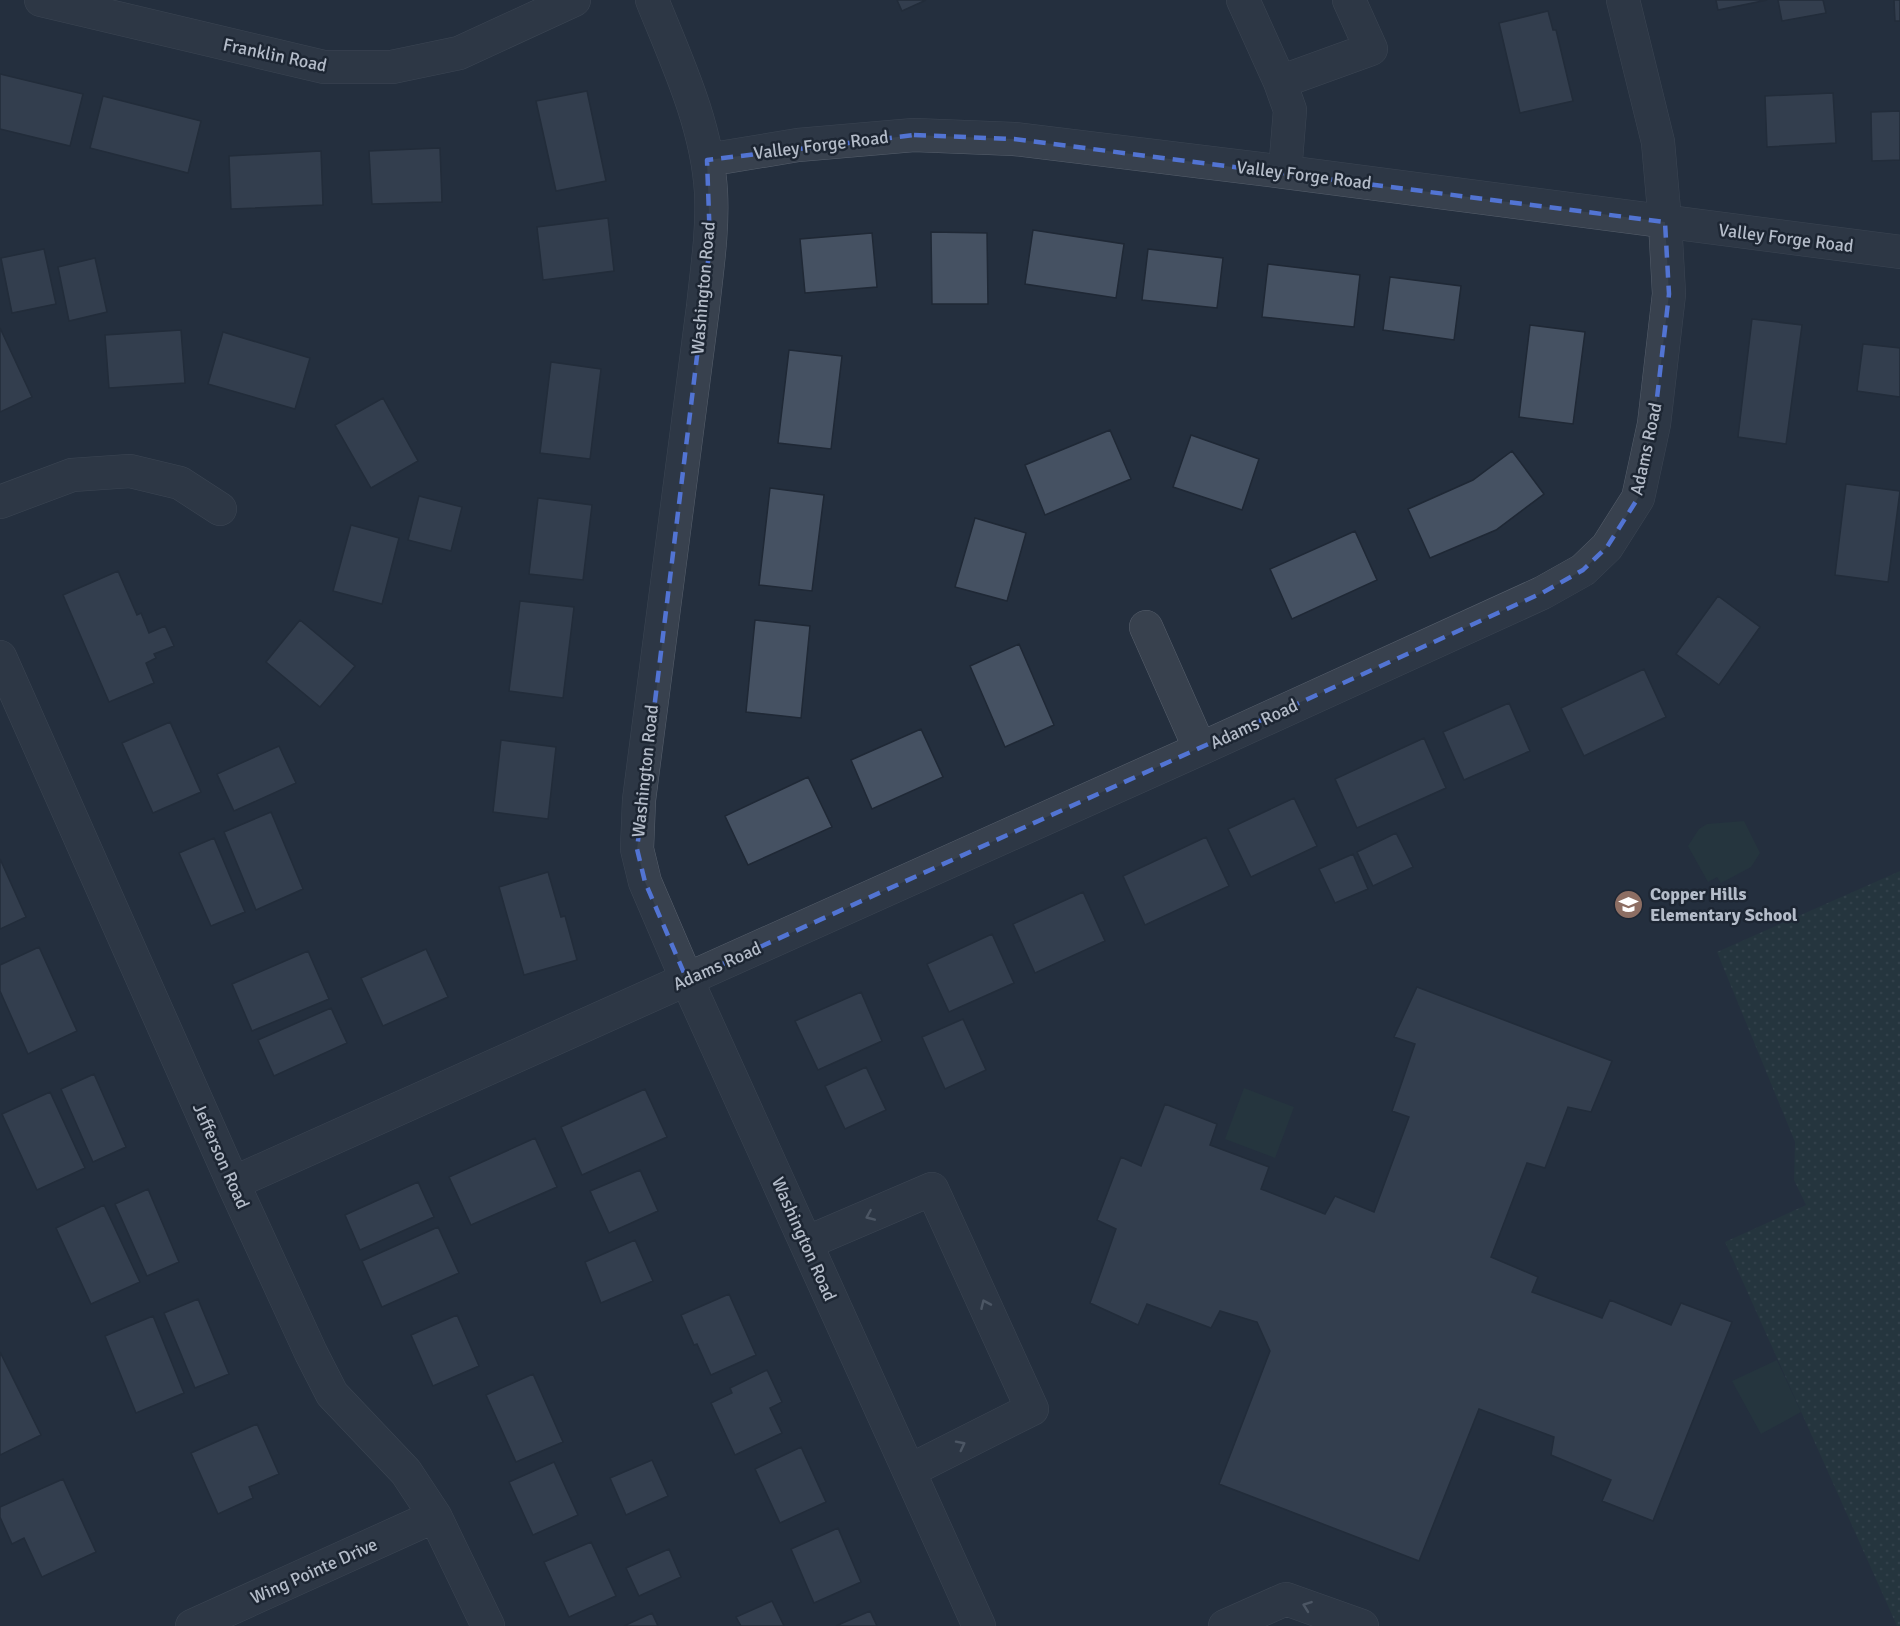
<svg xmlns="http://www.w3.org/2000/svg" width="1900" height="1626" font-family="Signika,sans-serif">
<style>
.grass{fill:url(#grass-dots)}
.park{fill:#263c3f}
.building{fill:#455162;stroke:#1f2835;stroke-width:1.5}
.lines{fill:none;stroke-linecap:round;stroke-linejoin:round}
.minor-casing{stroke:#565f6c;stroke-width:34}
.minor{stroke:#38414e;stroke-width:33}
.oneway{stroke:#7c8592}
.marked{fill:none;stroke:#5274d3;stroke-width:4.5;stroke-dasharray:12 8;stroke-linejoin:round}
.labels{text-anchor:middle;dominant-baseline:central;stroke-width:5;stroke-linejoin:round;paint-order:stroke}
.street-label{font-size:18px;fill:#b4bcc9;stroke:#1d2633}
.poi-label{font-size:18px;font-weight:bold;fill:#b4bcc9;stroke:#1d2633;text-anchor:start}
</style>
<defs>
<pattern id="grass-dots" width="8" height="8" patternUnits="userSpaceOnUse" patternTransform="scale(1.5)"><rect width="8" height="8" fill="#263c3f"/><path d="M2 2h.1M6 6h.1" fill="none" stroke="#435659" stroke-width="1.8" stroke-linecap="round"/></pattern>
</defs>
<rect width="100%" height="100%" fill="#242f3e"/>
<!-- grass -->
<path class="grass" d="M 1900,871 L 1900,1626 L 1897,1626 L 1725,1242 L 1806,1205 L 1794,1180 L 1795,1142 L 1717,952 Z"/>
<!-- park -->
<path class="park" d="M 1744,821 L 1760,853 L 1751,867 L 1721,883 L 1717,877 L 1708,882 L 1688,846 L 1699,829 L 1707,824 Z
M 1244,1088 L 1294,1107 L 1275,1158 L 1225,1139 Z
M 1777,1360 L 1801,1412 L 1761,1434 L 1732,1381 Z"/>
<!-- building -->
<path class="building" d="M 897,0 L 926,0 L 902,11 Z
M 1716,0 L 1767,0 L 1718,10 Z
M 1778,0 L 1823,0 L 1826,13 L 1782,21 Z
M 1894,0 L 1900,0 L 1900,21 L 1895,21 Z
M 1548,11 L 1553,30 L 1556,30 L 1573,101 L 1520,113 L 1499,23 Z
M 0,74 L 83,94 L 70,146 L 0,129 Z
M 587,91 L 606,181 L 556,191 L 536,101 Z
M 1833,93 L 1836,143 L 1767,147 L 1765,96 Z
M 103,96 L 201,121 L 188,173 L 90,148 Z
M 1900,111 L 1900,160 L 1872,161 L 1871,112 Z
M 440,148 L 442,202 L 372,204 L 369,151 Z
M 321,151 L 323,205 L 231,209 L 229,156 Z
M 608,218 L 614,271 L 543,280 L 537,227 Z
M 1033,230 L 1124,244 L 1116,298 L 1025,284 Z
M 931,232 L 987,233 L 988,304 L 932,304 Z
M 872,233 L 877,287 L 805,293 L 800,239 Z
M 44,249 L 56,304 L 12,313 L 1,258 Z
M 1148,249 L 1223,258 L 1217,308 L 1142,300 Z
M 95,258 L 107,312 L 69,321 L 58,267 Z
M 1268,264 L 1360,275 L 1354,327 L 1262,317 Z
M 1390,277 L 1461,286 L 1454,340 L 1383,330 Z
M 1752,319 L 1802,325 L 1786,444 L 1738,437 Z
M 1530,325 L 1585,332 L 1573,424 L 1519,417 Z
M 0,328 L 32,397 L 0,412 Z
M 181,330 L 185,383 L 109,388 L 105,335 Z
M 223,332 L 310,358 L 295,409 L 208,384 Z
M 1863,344 L 1900,348 L 1900,397 L 1857,391 Z
M 789,350 L 842,356 L 831,449 L 778,443 Z
M 551,362 L 601,369 L 590,459 L 540,453 Z
M 383,398 L 418,461 L 371,488 L 335,425 Z
M 1110,430 L 1131,479 L 1045,515 L 1025,465 Z
M 1191,435 L 1259,459 L 1242,510 L 1173,487 Z
M 1512,451 L 1544,494 L 1496,530 L 1430,558 L 1408,509 L 1473,480 Z
M 1846,484 L 1900,491 L 1888,582 L 1835,575 Z
M 770,488 L 824,495 L 812,591 L 759,585 Z
M 419,496 L 462,507 L 451,551 L 408,540 Z
M 538,498 L 592,505 L 583,580 L 529,574 Z
M 975,518 L 1026,533 L 1007,601 L 955,587 Z
M 351,525 L 399,538 L 382,604 L 333,591 Z
M 1355,531 L 1377,580 L 1292,619 L 1270,569 Z
M 118,571 L 137,615 L 141,613 L 149,633 L 165,626 L 174,646 L 154,654 L 156,658 L 146,663 L 154,683 L 109,702 L 63,595 Z
M 1718,596 L 1760,627 L 1719,685 L 1676,654 Z
M 520,601 L 574,607 L 563,698 L 509,691 Z
M 300,620 L 355,666 L 320,707 L 266,662 Z
M 755,620 L 810,626 L 801,718 L 746,712 Z
M 1019,644 L 1054,725 L 1005,747 L 970,666 Z
M 1644,669 L 1666,717 L 1584,756 L 1561,708 Z
M 1509,703 L 1530,751 L 1464,780 L 1443,732 Z
M 170,722 L 201,792 L 153,813 L 122,743 Z
M 921,729 L 943,777 L 872,809 L 851,760 Z
M 1424,738 L 1446,788 L 1357,828 L 1335,779 Z
M 501,740 L 556,747 L 548,819 L 493,812 Z
M 279,746 L 296,783 L 234,811 L 217,774 Z
M 808,777 L 832,827 L 748,865 L 725,816 Z
M 1294,798 L 1317,846 L 1251,877 L 1228,829 Z
M 271,812 L 303,889 L 256,910 L 224,832 Z
M 1396,833 L 1413,867 L 1373,886 L 1357,852 Z
M 1206,837 L 1229,886 L 1145,925 L 1123,876 Z
M 214,838 L 245,912 L 211,926 L 179,853 Z
M 1353,854 L 1368,889 L 1335,903 L 1319,869 Z
M 0,859 L 26,917 L 0,929 Z
M 548,872 L 561,917 L 565,916 L 577,960 L 524,975 L 499,887 Z
M 1083,892 L 1105,941 L 1035,973 L 1013,924 Z
M 992,934 L 1014,983 L 949,1012 L 927,964 Z
M 39,947 L 77,1031 L 28,1054 L 0,991 L 0,965 Z
M 426,949 L 448,997 L 383,1026 L 361,978 Z
M 308,951 L 329,999 L 252,1031 L 232,984 Z
M 1417,987 L 1612,1061 L 1591,1112 L 1568,1107 L 1545,1168 L 1527,1163 L 1491,1257 L 1538,1277 L 1532,1292 L 1602,1318 L 1610,1300 L 1671,1325 L 1681,1303 L 1732,1322 L 1653,1521 L 1602,1501 L 1611,1480 L 1551,1455 L 1554,1437 L 1479,1409 L 1419,1561 L 1219,1484 L 1270,1351 L 1257,1322 L 1220,1311 L 1211,1328 L 1147,1304 L 1138,1325 L 1090,1303 L 1116,1229 L 1097,1220 L 1121,1157 L 1141,1166 L 1165,1104 L 1217,1124 L 1210,1145 L 1269,1167 L 1261,1189 L 1325,1214 L 1335,1196 L 1374,1212 L 1409,1117 L 1392,1111 L 1415,1044 L 1394,1037 Z
M 861,992 L 882,1041 L 818,1070 L 795,1021 Z
M 331,1008 L 347,1043 L 274,1076 L 258,1040 Z
M 963,1019 L 986,1070 L 945,1089 L 922,1037 Z
M 866,1067 L 886,1110 L 845,1129 L 825,1086 Z
M 94,1074 L 126,1147 L 93,1162 L 61,1089 Z
M 645,1089 L 667,1137 L 582,1175 L 561,1127 Z
M 50,1092 L 85,1168 L 37,1190 L 2,1114 Z
M 535,1138 L 557,1187 L 471,1225 L 449,1177 Z
M 640,1170 L 658,1211 L 609,1233 L 590,1191 Z
M 418,1182 L 434,1217 L 360,1250 L 345,1215 Z
M 148,1189 L 179,1262 L 147,1276 L 115,1204 Z
M 104,1205 L 140,1282 L 91,1304 L 56,1228 Z
M 438,1227 L 459,1273 L 382,1307 L 362,1261 Z
M 635,1240 L 653,1281 L 601,1303 L 585,1262 Z
M 729,1294 L 756,1355 L 711,1375 L 697,1344 L 694,1345 L 681,1315 Z
M 198,1299 L 229,1374 L 195,1388 L 164,1313 Z
M 457,1315 L 479,1366 L 433,1386 L 411,1335 Z
M 153,1316 L 184,1393 L 136,1413 L 105,1336 Z
M 0,1352 L 41,1435 L 0,1455 Z
M 767,1370 L 782,1402 L 770,1408 L 782,1433 L 735,1455 L 711,1403 L 732,1393 L 730,1388 Z
M 533,1374 L 563,1442 L 516,1462 L 486,1395 Z
M 257,1424 L 279,1474 L 249,1487 L 253,1498 L 218,1514 L 191,1453 Z
M 801,1447 L 826,1502 L 780,1523 L 755,1469 Z
M 652,1460 L 668,1496 L 626,1515 L 610,1478 Z
M 554,1462 L 578,1515 L 533,1535 L 509,1482 Z
M 63,1479 L 96,1552 L 42,1577 L 24,1538 L 12,1544 L 0,1517 L 0,1507 Z
M 838,1528 L 861,1582 L 814,1603 L 791,1549 Z
M 591,1542 L 616,1596 L 569,1617 L 544,1562 Z
M 669,1549 L 681,1577 L 639,1596 L 626,1568 Z
M 772,1601 L 784,1626 L 741,1626 L 736,1617 Z
M 870,1611 L 877,1626 L 836,1626 Z
M 652,1613 L 658,1626 L 624,1626 Z"/>
<g class="lines">
<defs>
<path id="minor" d="M 41,0 L 324,67 L 392,67 L 459,53 L 574,0
M 652,0 C 677,62 707,125 711,192 C 713,231 707,269 703,307 L 639,800 L 637,849 L 645,882 L 687,980 L 979,1626
M 1243,0 L 1280,82 L 1290,110 L 1285,172
M 1280,82 L 1371,49 L 1349,0
M 707,160 L 798,145 L 914,135 L 1014,139 L 1285,172 L 1900,252
M 0,502 L 72,475 L 130,471 L 180,483 L 220,509
M 1146,627 L 1200,749
M 0,657 L 233,1183 L 311,1353 L 332,1394 L 406,1472 L 435,1516 L 488,1626
M 233,1183 L 1200,749 L 1542,593 L 1583,570 L 1607,547 L 1638,498 L 1654,424 L 1669,294 L 1665,222 L 1658,142 L 1623,0
M 806,1243 L 932,1189 L 1032,1409 L 909,1471
M 192,1626 L 435,1516
M 1225,1626 L 1286,1599 L 1362,1626"/>
</defs>
<!-- minor casing -->
<use href="#minor" class="minor-casing"/>
<!-- minor -->
<use href="#minor" class="minor"/>
</g>
<!-- one-way arrows -->
<defs><path id="oneway-chevron" d="M-2-3.5L2.5 0L-2 3.5" fill="none" stroke-width="1.6" stroke-linecap="round" stroke-linejoin="round" transform="scale(1.5)"/></defs>
<g class="oneway">
<use href="#oneway-chevron" transform="translate(870 1216) rotate(157)"/>
<use href="#oneway-chevron" transform="translate(985 1304) rotate(-114)"/>
<use href="#oneway-chevron" transform="translate(961 1445) rotate(-27)"/>
<use href="#oneway-chevron" transform="translate(1307 1606) rotate(-160)"/>
</g>
<!-- marked area -->
<path d="M0 0H1900V1626H0ZM 914,135 L 1014,139 L 1665,222 L 1669,294 L 1654,424 L 1638,498 L 1607,547 L 1583,570 L 1542,593 L 687,980 L 645,882 L 637,849 L 703,307 L 710,243 L 707,160 Z" fill="#242f3e" fill-opacity=".55" fill-rule="evenodd"/>
<path class="marked" d="M 914,135 L 1014,139 L 1665,222 L 1669,294 L 1654,424 L 1638,498 L 1607,547 L 1583,570 L 1542,593 L 687,980 L 645,882 L 637,849 L 703,307 L 710,243 L 707,160 Z"/>
<!-- icons -->
<defs>
<symbol id="school-disc" viewBox="-11 -11 22 22"><circle r="9.5" fill="#8d6e63" stroke="#1d2633"/><path d="M0-5L7-2L0 1L-7-2ZM-4 1L0 2.5L4 1V4Q0 6-4 4Z" fill="#fff"/></symbol>
</defs>
<g fill-rule="evenodd">
<use href="#school-disc" x="1612" y="888" width="33" height="33"/>
</g>
<g class="labels">
<!-- street labels -->
<g class="street-label">
<text transform="translate(275 55) rotate(12)">Franklin Road</text>
<text transform="translate(821 145) rotate(-7)">Valley Forge Road</text>
<text transform="translate(1304 175) rotate(7)">Valley Forge Road</text>
<text transform="translate(1786 238) rotate(7)">Valley Forge Road</text>
<text transform="translate(703 288) rotate(-85)">Washington Road</text>
<text transform="translate(1646 449) rotate(-78)">Adams Road</text>
<text transform="translate(1254 724) rotate(-25)">Adams Road</text>
<text transform="translate(645 771) rotate(-84)">Washington Road</text>
<text transform="translate(717 966) rotate(-24)">Adams Road</text>
<text transform="translate(221 1156) rotate(66)">Jefferson Road</text>
<text transform="translate(804 1239) rotate(66)">Washington Road</text>
<text transform="translate(314 1571) rotate(-24)">Wing Pointe Drive</text>
</g>
<!-- poi labels -->
<g class="poi-label">
<text x="1650" y="894">Copper Hills<tspan x="1650" dy="21">Elementary School</tspan></text>
</g>
</g>
</svg>
